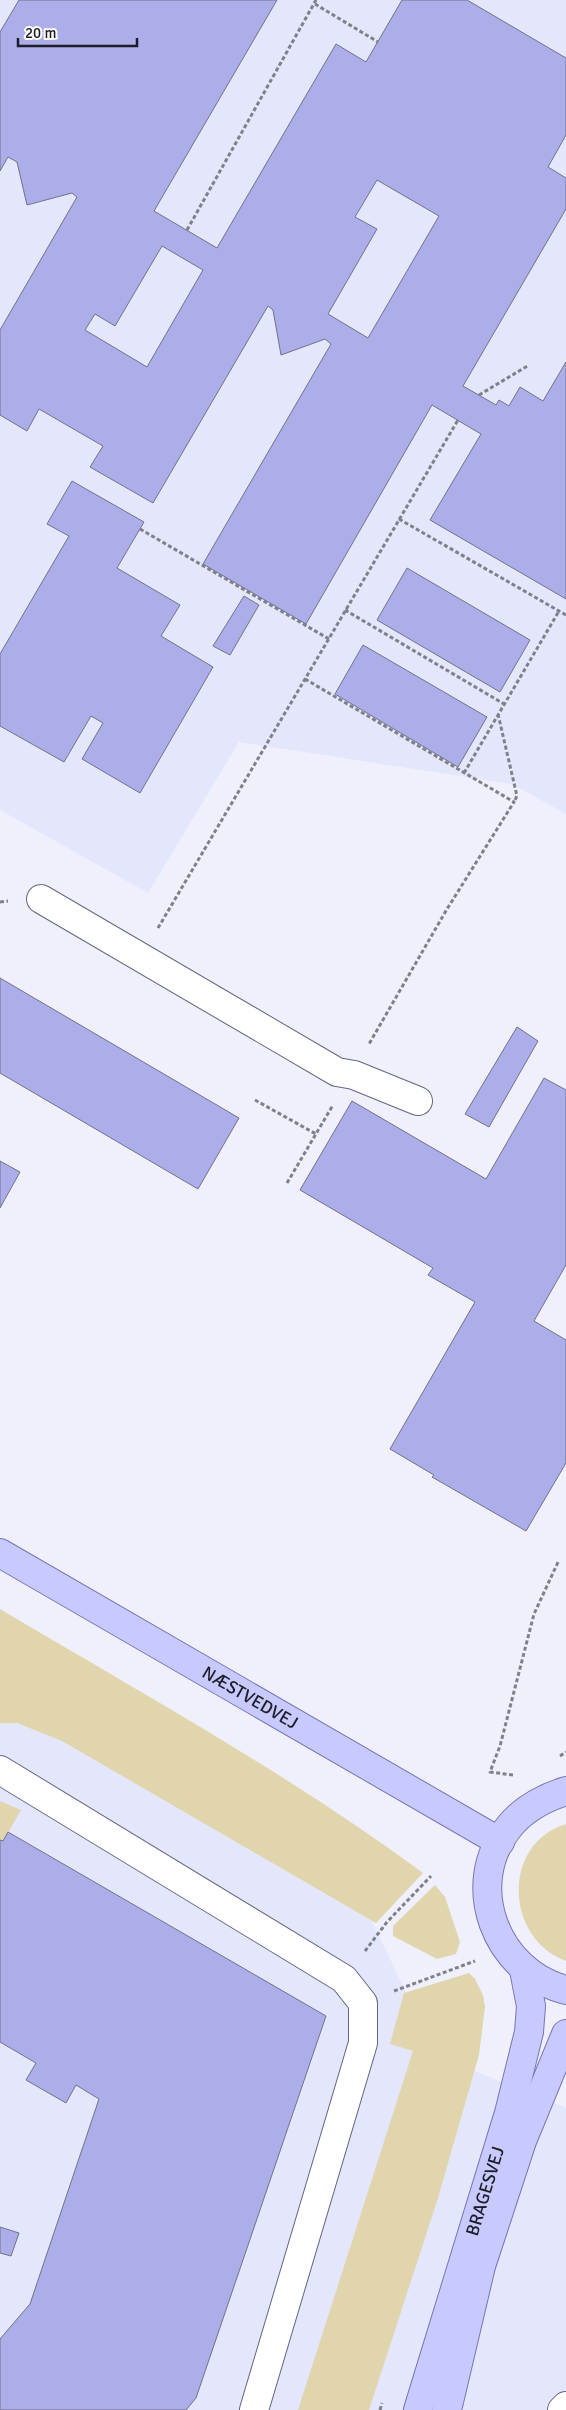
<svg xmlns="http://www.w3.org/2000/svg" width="566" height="2410" font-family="Signika,sans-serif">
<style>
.built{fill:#e4e6fc}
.green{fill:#e0d5ad}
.building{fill:#abaee8;stroke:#70728c;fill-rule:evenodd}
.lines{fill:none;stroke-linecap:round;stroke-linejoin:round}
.minor-casing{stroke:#646680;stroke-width:30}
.major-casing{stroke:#7576b4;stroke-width:30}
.path{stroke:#7f808b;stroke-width:3;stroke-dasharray:4 2.5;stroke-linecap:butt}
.minor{stroke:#fff;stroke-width:28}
.major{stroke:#c8caff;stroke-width:28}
.labels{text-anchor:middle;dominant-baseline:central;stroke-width:5;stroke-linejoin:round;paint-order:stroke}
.street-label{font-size:18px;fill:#1d1d28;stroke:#fefefe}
</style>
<rect width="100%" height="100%" fill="#eff0fc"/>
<!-- built -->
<path class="built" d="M 0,0 L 566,0 L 566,814 L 512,784 L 239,742 L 148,893 L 0,810 Z
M 0,1683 L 360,1896 L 436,2055 L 566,2108 L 566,2410 L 0,2410 Z"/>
<!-- green -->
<path class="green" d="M 0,1609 C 143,1694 289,1774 423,1873 L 376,1923 L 62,1741 L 17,1723 L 0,1723 Z
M 0,1801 L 21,1810 L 3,1841 L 0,1840 Z
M 566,1824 L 566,1961 C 505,1939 501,1844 566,1824 Z
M 435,1885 L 445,1897 L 460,1942 L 456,1954 L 437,1959 L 393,1936 L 393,1926 Z
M 469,1973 L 475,1979 L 483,1995 L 485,2007 L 479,2055 L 438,2198 L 369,2410 L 298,2410 L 413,2051 L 390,2044 L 404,1993 Z"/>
<!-- building -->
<path class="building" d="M 19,0 L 277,0 L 154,211 L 217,248 L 336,44 L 366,62 L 402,0 L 467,0 L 566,58 L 566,135 L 548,167 L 566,178 L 566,209 L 463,386 L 496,405 L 499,400 L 509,406 L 520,387 L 543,401 L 566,362 L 566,599 L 430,520 L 481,434 L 432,405 L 306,624 L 203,564 L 331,344 L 325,339 L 281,355 L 273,310 L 268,306 L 153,503 L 90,467 L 103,446 L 39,409 L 27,431 L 0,415 L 0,330 L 77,197 L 72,193 L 27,205 L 17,162 L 8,157 L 0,171 L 0,32 ZM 377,180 L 439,216 L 368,338 L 328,314 L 377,229 L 355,217 ZM 162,246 L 203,270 L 147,367 L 85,330 L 95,314 L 115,326 Z
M 72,481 L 144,522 L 117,568 L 180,605 L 161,636 L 213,667 L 140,793 L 82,759 L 103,723 L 91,716 L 64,762 L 0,726 L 0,654 L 69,536 L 47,524 Z
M 407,568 L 530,640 L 500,692 L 377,620 Z
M 244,596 L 259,605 L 230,655 L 213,646 Z
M 363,645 L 487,717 L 458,767 L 335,694 Z
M 0,978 L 239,1118 L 198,1189 L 0,1073 Z
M 517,1027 L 538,1041 L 489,1127 L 465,1114 Z
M 544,1078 L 566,1090 L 566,1265 L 534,1321 L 566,1340 L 566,1463 L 526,1531 L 432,1477 L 434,1475 L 390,1449 L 475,1302 L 428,1275 L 433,1268 L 300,1190 L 352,1101 L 486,1179 Z
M 0,1161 L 20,1172 L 0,1208 Z
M 8,1832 L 326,2016 L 196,2398 L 186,2410 L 0,2410 L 0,2339 L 30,2304 L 99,2099 L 76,2085 L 66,2103 L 26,2080 L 36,2063 L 0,2042 L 0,1840 L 3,1841 Z
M 0,2227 L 19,2233 L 11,2256 L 0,2253 Z"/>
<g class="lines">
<defs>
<path id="minor" d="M 41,899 L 337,1072 L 354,1075 L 418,1101
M 0,1770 L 344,1979 L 363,2003 L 363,2043 L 254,2410
M 562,2410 L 566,2406"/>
<g id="major">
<path id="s1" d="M 0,1553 L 500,1842"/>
<path d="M 566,1791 C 544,1798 524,1808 509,1827 C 462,1885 496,1972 566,1990"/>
<path id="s2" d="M 418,2410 L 509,2113 L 529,2032 L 531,2006 L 524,1970"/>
<path d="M 447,2410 L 481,2266 L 522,2141 L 566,2034"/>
</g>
</defs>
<!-- minor casing -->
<use href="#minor" class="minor-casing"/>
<!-- major casing -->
<use href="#major" class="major-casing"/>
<!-- path -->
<path class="path" d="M 315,4 L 378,42
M 187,230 L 316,0
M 479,395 L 529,365
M 399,519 L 566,615
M 140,529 L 329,639
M 345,610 L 504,704
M 305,679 L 514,802 L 447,909 L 369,1044
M 498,714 L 517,796 L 514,802
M 464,773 L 559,611
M 0,902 L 8,901
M 158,928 L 458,420
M 255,1100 L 316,1134
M 287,1183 L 333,1105
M 560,1756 L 566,1752
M 513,1775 L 490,1772 L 500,1746 L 534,1614 L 559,1560
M 365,1951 L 387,1922 L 431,1876
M 394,1991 L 475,1961
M 380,2410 L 382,2403"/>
<!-- minor -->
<use href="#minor" class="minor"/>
<!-- major -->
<use href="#major" class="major"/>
</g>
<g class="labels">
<!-- street labels -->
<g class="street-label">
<text stroke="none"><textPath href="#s1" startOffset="289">NÆSTVEDVEJ</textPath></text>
<text stroke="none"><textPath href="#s2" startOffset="229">BRAGESVEJ</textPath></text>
</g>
</g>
<!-- scale -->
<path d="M18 38v8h119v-8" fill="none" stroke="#1d1d28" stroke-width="2.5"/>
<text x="25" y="38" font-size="15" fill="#1d1d28" stroke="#fefefe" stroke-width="4" paint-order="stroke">20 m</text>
</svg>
